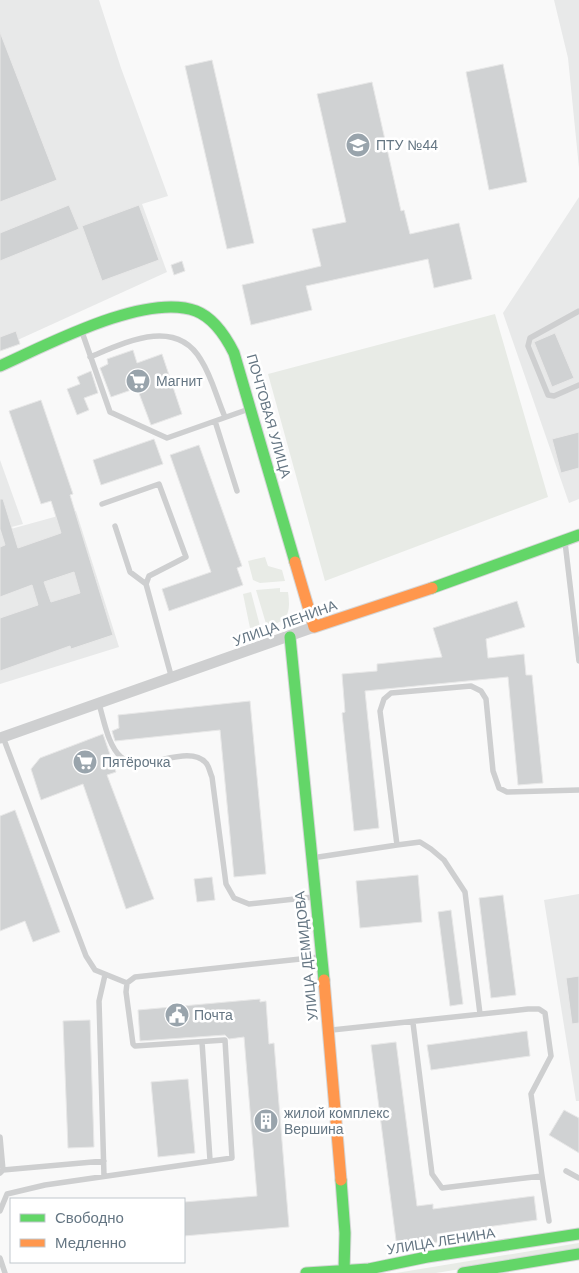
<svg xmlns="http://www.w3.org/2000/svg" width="579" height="1273" font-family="Helvetica,sans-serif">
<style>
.built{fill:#e8e9e9}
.green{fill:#e8ebe6}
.building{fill:#d0d2d3;stroke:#e8e8e8;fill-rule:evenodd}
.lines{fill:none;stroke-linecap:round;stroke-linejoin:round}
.fast-casing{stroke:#d5d6d7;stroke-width:13}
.slow-casing{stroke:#d5d6d7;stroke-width:13}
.lane{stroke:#cecfd0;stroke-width:5.5}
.street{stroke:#cecfd0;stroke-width:11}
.fast{stroke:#63d668;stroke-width:11}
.slow{stroke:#ff974d;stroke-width:11}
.labels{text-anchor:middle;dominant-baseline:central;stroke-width:5;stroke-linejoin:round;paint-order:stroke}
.poi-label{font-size:14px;fill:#657683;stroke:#fff;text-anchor:start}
.street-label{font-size:14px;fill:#657683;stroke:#fff}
</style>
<rect width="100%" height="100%" fill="#f9f9f9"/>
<!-- built -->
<path class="built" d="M 0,0 L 99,0 L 121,68 L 168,196 L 142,204 L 167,272 L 0,348 Z
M 554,0 L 579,0 L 579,168 L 568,58 Z
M 579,197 L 579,499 L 569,503 L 503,313 Z
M 0,460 L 23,524 L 0,530 Z
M 76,511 L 119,647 L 0,684 L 0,532 Z
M 579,894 L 579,1101 L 576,1101 L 544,900 Z"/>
<!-- green -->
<path class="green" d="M 495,314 L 548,497 L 325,581 L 268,374 Z
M 265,557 L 268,566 L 282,570 L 285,581 L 260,583 L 253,580 L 248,561 Z
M 280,588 L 280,592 L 288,592 C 291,614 288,621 267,627 L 256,590 Z
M 251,592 L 260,626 L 250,628 L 243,594 Z
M 579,1243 L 579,1250 L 436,1273 L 396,1273 Z"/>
<!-- building -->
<path class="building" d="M 0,32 L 57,180 L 0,202 Z
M 212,60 L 254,243 L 227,249 L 185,66 Z
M 503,64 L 527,182 L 489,190 L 466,72 Z
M 372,82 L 401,211 L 404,210 L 410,234 L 459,223 L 472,279 L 434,288 L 428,259 L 306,286 L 312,310 L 251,325 L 242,285 L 321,266 L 312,229 L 346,222 L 317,94 Z
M 69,205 L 79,229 L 0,261 L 0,233 Z
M 139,205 L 159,260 L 102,281 L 82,226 Z
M 182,261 L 185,271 L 174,275 L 171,265 Z
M 16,331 L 20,344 L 0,351 L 0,337 Z
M 555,333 L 574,378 L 552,387 L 534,342 Z
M 133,350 L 137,363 L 162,354 L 182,414 L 151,425 L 137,388 L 111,397 L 100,368 L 108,364 L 107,359 Z
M 91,371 L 98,393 L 84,398 L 89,410 L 77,415 L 67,389 L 80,384 L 77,377 Z
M 41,400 L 73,494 L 70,495 L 113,635 L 71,649 L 70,646 L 0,671 L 0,618 L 38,605 L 32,585 L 0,597 L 0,547 L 5,545 L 0,529 L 0,499 L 3,499 L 18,548 L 61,533 L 51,501 L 41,504 L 9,411 ZM 74,572 L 80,593 L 51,602 L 44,582 Z
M 579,432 L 579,468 L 561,473 L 552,439 Z
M 154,439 L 163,464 L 101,485 L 93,460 Z
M 199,445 L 242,566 L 237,568 L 243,585 L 169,611 L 162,589 L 211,572 L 170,455 Z
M 517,601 L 525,627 L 486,639 L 488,658 L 524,654 L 526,675 L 532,675 L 543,783 L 518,785 L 508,677 L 365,691 L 379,828 L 354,831 L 342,713 L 345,712 L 342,674 L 377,671 L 377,664 L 442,657 L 433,628 Z
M 250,701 L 266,874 L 234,877 L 220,730 L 115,741 L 112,731 L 119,728 L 118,715 Z
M 103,734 L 116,772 L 107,775 L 154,899 L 126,909 L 83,784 L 41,800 L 31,769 L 40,758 Z
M 15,810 L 60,932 L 33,942 L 25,921 L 0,931 L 0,816 Z
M 418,875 L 422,922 L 360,928 L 356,881 Z
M 212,877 L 215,900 L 197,902 L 194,879 Z
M 503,895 L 516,995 L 491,998 L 479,898 Z
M 451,910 L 463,1004 L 450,1006 L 438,912 Z
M 579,976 L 579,1023 L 572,1024 L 566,978 Z
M 260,999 L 260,1002 L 266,1001 L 269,1044 L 274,1043 L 289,1227 L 184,1236 L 184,1202 L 257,1196 L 244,1037 L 229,1039 L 225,1035 L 140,1041 L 138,1010 Z
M 90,1020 L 94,1147 L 68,1148 L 63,1021 Z
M 527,1031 L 530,1056 L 431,1070 L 427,1045 Z
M 396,1042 L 417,1206 L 433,1204 L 433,1209 L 534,1196 L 537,1220 L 437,1234 L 438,1242 L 397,1248 L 371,1045 Z
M 188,1079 L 195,1153 L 158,1157 L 151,1082 Z
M 564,1110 L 579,1118 L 579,1153 L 549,1135 Z"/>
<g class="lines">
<defs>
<path id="fast" d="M 0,366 C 47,345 146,292 196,311 C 214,318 226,337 234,353 L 295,562
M 432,588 L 579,535
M 290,637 L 324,980
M 341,1180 L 345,1233 L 344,1273
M 306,1273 L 369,1269 L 427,1257 L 579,1234
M 463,1273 L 579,1254"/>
<path id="slow" d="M 295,562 L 314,627 L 432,588
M 324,980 L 341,1180"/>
</defs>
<!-- fast casing -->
<use href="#fast" class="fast-casing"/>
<!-- slow casing -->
<use href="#slow" class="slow-casing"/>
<!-- lane -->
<path class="lane" d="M 579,311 L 530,338 L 528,346 L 548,395 L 554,396 L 579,385
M 82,332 L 110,412 L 167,438 L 249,409
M 90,357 C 126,342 176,317 201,360 C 212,377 217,399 225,417
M 215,421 L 237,491
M 102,504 L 159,484 L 186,557 L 149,576 L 146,584 L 172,679
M 115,526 L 130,572 L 146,584
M 565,542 L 579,661
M 99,704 C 104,720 108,746 121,757 C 140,776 187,742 206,763 C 209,766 210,773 212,777 L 226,884 L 234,898 L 249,904 L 313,897
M 3,737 L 86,956 L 95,970 L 127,983
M 397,845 L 420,842 L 431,849 L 444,860 L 465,892 L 480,1014
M 312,858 L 397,845 L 380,711 L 384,699 L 391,693 L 471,686 L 481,691 L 486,699 L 493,771 L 499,788 L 507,792 L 579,790
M 332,1030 L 528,1009 L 539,1009 L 545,1013 L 551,1056 L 531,1094 L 542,1176 L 442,1188 L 432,1174 L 413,1023
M 202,1042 L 210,1160
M 0,1137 L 3,1170
M 566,1171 L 579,1178
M 0,1173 L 3,1170 L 104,1161
M 104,1176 L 99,1001 L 105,975
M 542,1176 L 549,1221
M 0,1211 L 7,1194 L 45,1185 L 232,1158 L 225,1040 L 135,1046 L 133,1044 L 126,992 L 127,983 L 135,977 L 319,957
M 0,1258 L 5,1273"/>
<!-- street -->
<path class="street" d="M 0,738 L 314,627"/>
<!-- fast -->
<use href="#fast" class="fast"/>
<!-- slow -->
<use href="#slow" class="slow"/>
</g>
<!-- icons -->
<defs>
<symbol id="university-disc" viewBox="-11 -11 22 22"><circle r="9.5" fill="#99a4ac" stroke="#fff"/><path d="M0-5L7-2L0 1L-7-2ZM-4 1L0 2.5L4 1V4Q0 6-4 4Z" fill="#fff"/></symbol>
<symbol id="supermarket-disc" viewBox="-11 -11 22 22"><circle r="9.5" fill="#99a4ac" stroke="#fff"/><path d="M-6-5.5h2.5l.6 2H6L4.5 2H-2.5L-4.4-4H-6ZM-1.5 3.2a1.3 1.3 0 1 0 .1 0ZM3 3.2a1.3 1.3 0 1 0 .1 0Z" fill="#fff"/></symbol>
<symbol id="civic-disc" viewBox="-11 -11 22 22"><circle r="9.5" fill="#99a4ac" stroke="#fff"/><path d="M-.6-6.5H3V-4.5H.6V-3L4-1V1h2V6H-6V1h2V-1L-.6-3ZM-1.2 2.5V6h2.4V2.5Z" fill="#fff"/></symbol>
<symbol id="building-disc" viewBox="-11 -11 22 22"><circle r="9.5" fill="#99a4ac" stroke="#fff"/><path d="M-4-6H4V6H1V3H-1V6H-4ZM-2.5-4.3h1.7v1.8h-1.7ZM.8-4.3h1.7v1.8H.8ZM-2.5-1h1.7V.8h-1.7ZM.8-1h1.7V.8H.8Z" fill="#fff"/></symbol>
</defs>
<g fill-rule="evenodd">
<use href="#university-disc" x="344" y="131" width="28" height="28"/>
<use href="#supermarket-disc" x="124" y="367" width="28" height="28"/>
<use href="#supermarket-disc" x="71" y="748" width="28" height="28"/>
<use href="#civic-disc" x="163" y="1001" width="28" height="28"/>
<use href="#building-disc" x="252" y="1107" width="28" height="28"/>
</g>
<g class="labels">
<!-- poi labels -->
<g class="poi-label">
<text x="376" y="145">ПТУ №44</text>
<text x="156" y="381">Магнит</text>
<text x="102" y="762">Пятёрочка</text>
<text x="194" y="1015">Почта</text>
<text x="284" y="1113">жилой комплекс<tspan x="284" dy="16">Вершина</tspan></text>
</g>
<!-- street labels -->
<g class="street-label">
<text transform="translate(269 416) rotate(74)">ПОЧТОВАЯ УЛИЦА</text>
<text transform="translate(285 623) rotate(-20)">УЛИЦА ЛЕНИНА</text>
<text transform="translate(306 956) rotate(-96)">УЛИЦА ДЕМИДОВА</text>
<text transform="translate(441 1241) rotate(-9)">УЛИЦА ЛЕНИНА</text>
</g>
</g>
<!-- legend -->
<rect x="10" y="1198" width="175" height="65" fill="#ffffff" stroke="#c1c8cd"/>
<rect x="20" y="1214" width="25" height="8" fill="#63d668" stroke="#c1c8cd"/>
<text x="55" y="1223" font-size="15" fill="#657683">Свободно</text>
<rect x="20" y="1239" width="25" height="8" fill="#ff974d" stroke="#c1c8cd"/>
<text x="55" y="1248" font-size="15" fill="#657683">Медленно</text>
</svg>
